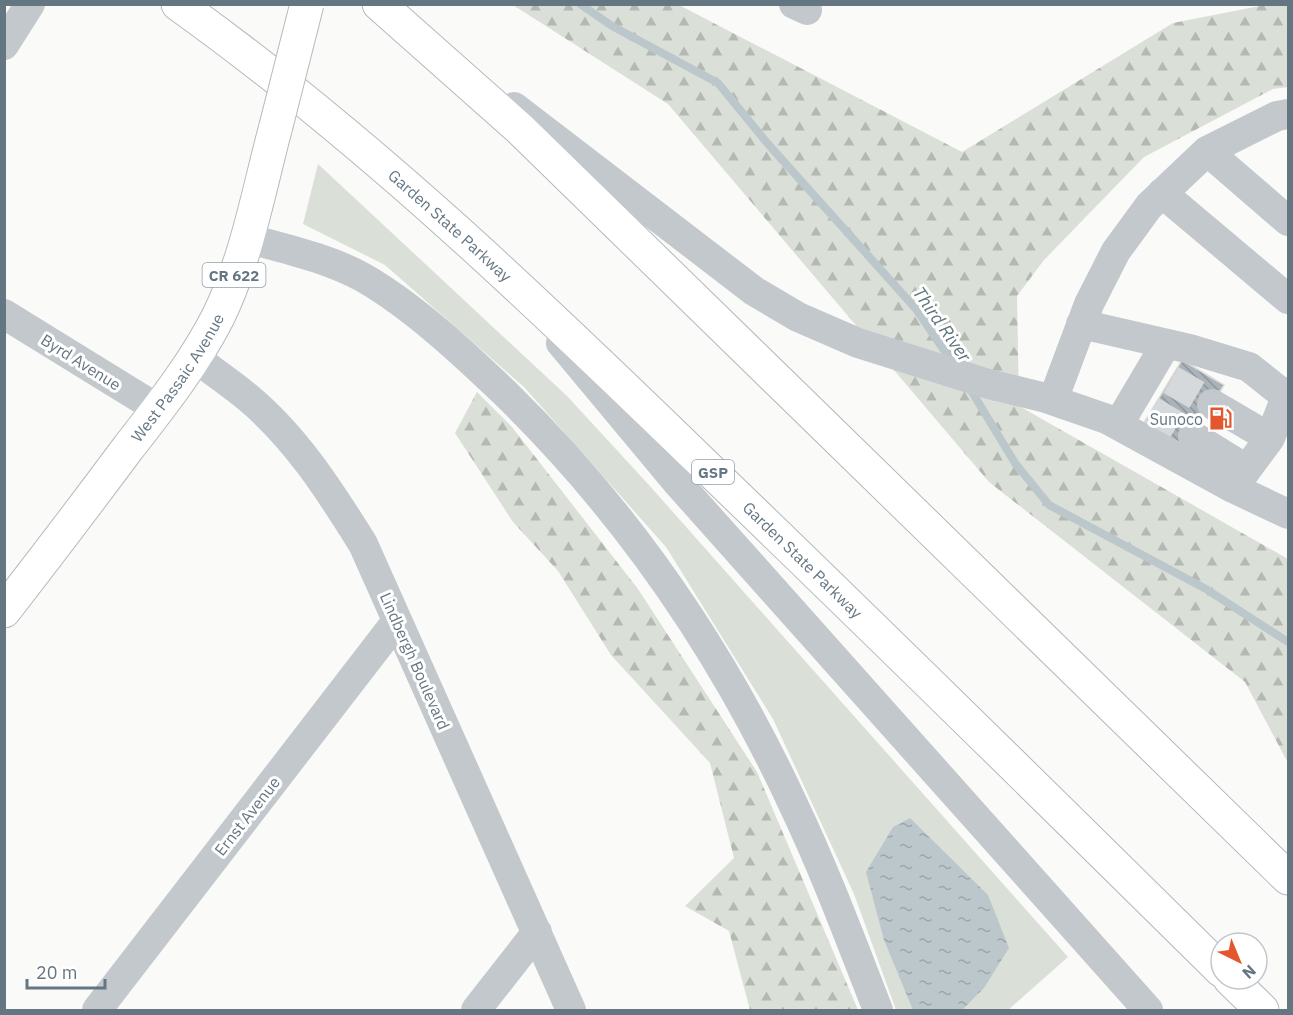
<svg xmlns="http://www.w3.org/2000/svg" width="1293" height="1015" font-family="'IBM Plex Sans',sans-serif">
<style>
.grass{fill:#dadfd7}
.forest{fill:url(#forest-firs)}
.water{fill:url(#water-ripples)}
.lines{fill:none;stroke-linecap:round;stroke-linejoin:round}
.stream{stroke:#bbc7cb;stroke-width:8}
.building{fill:url(#building-back-hatch);stroke:#dcdcda;stroke-width:1.5}
.minor-tunnel{stroke:#d5d9db;stroke-width:30;stroke-dasharray:30 15;stroke-linecap:butt}
.major-casing{stroke:#b5babe;stroke-width:35}
.highway-casing{stroke:#b4b9bd;stroke-width:35}
.minor{stroke:#c3c8cc;stroke-width:30}
.major{stroke:#fff;stroke-width:33}
.highway{stroke:#fff;stroke-width:33}
.major-bridge-casing{stroke:#b5babe;stroke-width:35;stroke-linecap:butt}
.major-bridge{stroke:#fff;stroke-width:33}
.labels{text-anchor:middle;dominant-baseline:central;stroke-width:6;stroke-linejoin:round;paint-order:stroke}
.shield{fill:#fff;stroke:#939fa8;stroke-width:1.5}
.shield-label{font-size:15px;font-weight:bold;fill:#657683}
.street-label{font-size:16px;fill:#657683;stroke:#fff}
.poi-label{font-size:16px;fill:#657683;stroke:#fff;text-anchor:end}
.water-label{font-size:18px;font-style:italic;fill:#60757c;stroke:#fff}
</style>
<defs>
<pattern id="forest-firs" width="22" height="20" patternUnits="userSpaceOnUse" patternTransform="scale(1.5)"><rect width="22" height="20" fill="#dadfd7"/><path d="M5 1l3.5 6h-7zM16 11l3.5 6h-7z" fill="#b4b9b4"/></pattern>
<pattern id="water-ripples" width="26" height="14" patternUnits="userSpaceOnUse" patternTransform="scale(1.5)"><rect width="26" height="14" fill="#bbc7cb"/><path d="M2 4q2-2 4 0t4 0M15 11q2-2 4 0t4 0" fill="none" stroke="#9ca6aa"/></pattern>
<pattern id="building-back-hatch" width="6" height="6" patternUnits="userSpaceOnUse" patternTransform="scale(1.5)"><rect width="6" height="6" fill="#aab3b9"/><path d="M-1 5l2 2M0 0l6 6M5-1l2 2" fill="none" stroke="#8e969c"/></pattern>
</defs>
<rect width="100%" height="100%" fill="#fafaf8"/>
<!-- grass -->
<path class="grass" d="M 318,164 L 567,396 L 648,484 L 1068,957 L 1008,1010 L 896,1010 L 854,894 L 773,719 L 666,547 L 524,387 L 385,265 L 303,224 Z"/>
<!-- forest -->
<path class="forest" d="M 513,5 L 679,5 L 962,152 L 1173,23 L 1265,5 L 1288,5 L 1288,87 L 1273,89 L 1144,157 L 1044,260 L 1017,296 L 1019,406 L 1288,559 L 1288,763 L 1245,682 L 989,482 L 668,104 Z
M 477,392 L 512,427 L 638,589 L 757,772 L 858,1010 L 750,1010 L 729,931 L 685,906 L 734,858 L 710,763 L 611,655 L 558,571 L 513,522 L 455,433 Z"/>
<!-- water -->
<path class="water" d="M 910,818 L 988,895 L 1009,948 L 984,988 L 962,1010 L 913,1010 L 884,940 L 866,872 L 893,827 Z"/>
<g class="lines">
<!-- stream -->
<path class="stream" d="M 580,4 L 612,26 L 718,83 L 768,144 L 916,309 L 952,362
M 969,387 L 1015,463 L 1049,505 L 1206,589 L 1288,642"/>
</g>
<!-- building -->
<path class="building" d="M 1182,360 L 1224,385 L 1183,452 L 1142,426 Z"/>
<g class="lines">
<!-- minor-tunnel -->
<path class="minor-tunnel" d="M 1171,380 L 1212,404
M 1151,411 L 1193,436"/>
<defs>
<g id="major">
<path id="s1" d="M 4,611 C 46,557 87,503 128,448 C 160,407 194,364 218,317 C 247,258 259,189 276,126"/>
</g>
<g id="highway">
<path id="s2" d="M 178,4 C 372,143 544,309 715,475 C 885,639 1053,804 1221,970"/>
<path d="M 379,4 L 520,129 L 1288,878"/>
<path d="M 1230,979 L 1262,1010"/>
</g>
</defs>
<!-- major casing -->
<use href="#major" class="major-casing"/>
<!-- highway casing -->
<use href="#highway" class="highway-casing"/>
<!-- minor -->
<path class="minor" d="M 794,4 L 807,10
M 4,45 L 30,4
M 514,107 L 754,291 L 798,317 L 858,343 L 985,383 L 1046,398 L 1107,419 L 1233,488 L 1288,514
M 1207,151 L 1288,221
M 1162,193 L 1288,299
M 246,238 C 286,249 328,258 364,278 C 414,307 463,353 505,393 C 626,511 722,651 793,804 C 825,871 851,941 878,1010
M 4,314 L 158,409
M 1081,324 L 1190,349 L 1249,367 L 1288,398
M 561,343 L 676,481 L 1148,1010
M 194,357 C 211,370 229,382 246,396 C 295,436 330,491 363,544 L 571,1010
M 1053,400 L 1089,304 L 1116,251 L 1149,206 L 1207,151 L 1277,116 L 1288,114
M 1212,404 L 1270,438
M 1118,425 L 1166,344
M 1193,436 L 1246,469
M 1233,488 L 1270,438 L 1288,392
M 97,1010 L 397,621
M 476,1010 L 537,932"/>
<!-- major -->
<use href="#major" class="major"/>
<!-- highway -->
<use href="#highway" class="highway"/>
<defs>
<path id="major-bridge" d="M 276,126 L 307,4"/>
</defs>
<!-- major-bridge casing -->
<use href="#major-bridge" class="major-bridge-casing"/>
<!-- major-bridge -->
<use href="#major-bridge" class="major-bridge"/>
</g>
<!-- icons -->
<defs>
<symbol id="fuel-bare" viewBox="-9 -9 18 18"><path d="M-5.5-6h7V0h2V4h1.3V-2.5L3-4.5l.8-.8L6-3V5H2.5V1h-1V6h-7ZM-4.2-4.7v3.2H.2V-4.7Z" fill="#e4572e" stroke="#fff" stroke-width="2.5" paint-order="stroke"/></symbol>
</defs>
<g fill-rule="evenodd">
<use href="#fuel-bare" x="1204" y="402" width="33" height="33"/>
</g>
<g class="labels">
<!-- shield labels -->
<g class="shield">
<rect x="202.5" y="263" width="63" height="24" rx="4.5"/>
<rect x="692" y="460" width="42" height="24" rx="4.5"/>
</g>
<g class="shield-label">
<text x="234" y="275">CR 622</text>
<text x="713" y="472">GSP</text>
</g>
<!-- street labels -->
<g class="street-label">
<text stroke="none"><textPath href="#s2" startOffset="351">Garden State Parkway</textPath></text>
<text transform="translate(81 362) rotate(32)">Byrd Avenue</text>
<text stroke="none"><textPath href="#s1" startOffset="291">West Passaic Avenue</textPath></text>
<text stroke="none"><textPath href="#s2" startOffset="837">Garden State Parkway</textPath></text>
<text transform="translate(415 661) rotate(66)">Lindbergh Boulevard</text>
<text transform="translate(247 816) rotate(-52)">Ernst Avenue</text>
</g>
<!-- poi labels -->
<g class="poi-label">
<text x="1203" y="419">Sunoco</text>
</g>
<!-- water labels -->
<g class="water-label">
<text transform="translate(942 324) rotate(55)">Third River</text>
</g>
</g>
<!-- border -->
<rect width="1293" height="1015" fill="none" stroke="#657683" stroke-width="12"/>
<!-- north arrow -->
<g transform="translate(1239 961) rotate(137)"><circle r="28" fill="#ffffff" stroke="#c1c8cd" stroke-width="1.5"/>
<path d="M0-4.5L10 22L0 15L-10 22Z" fill="#e4572e"/>
<text y="-9" font-size="16" font-weight="bold" text-anchor="middle" fill="#657683">N</text>
</g>
<!-- scale -->
<path d="M27 979v9h78v-9" fill="none" stroke="#657683" stroke-width="3"/>
<text x="36" y="979" font-size="18" fill="#657683" stroke="#ffffff" stroke-width="4.5" paint-order="stroke">20 m</text>
</svg>
